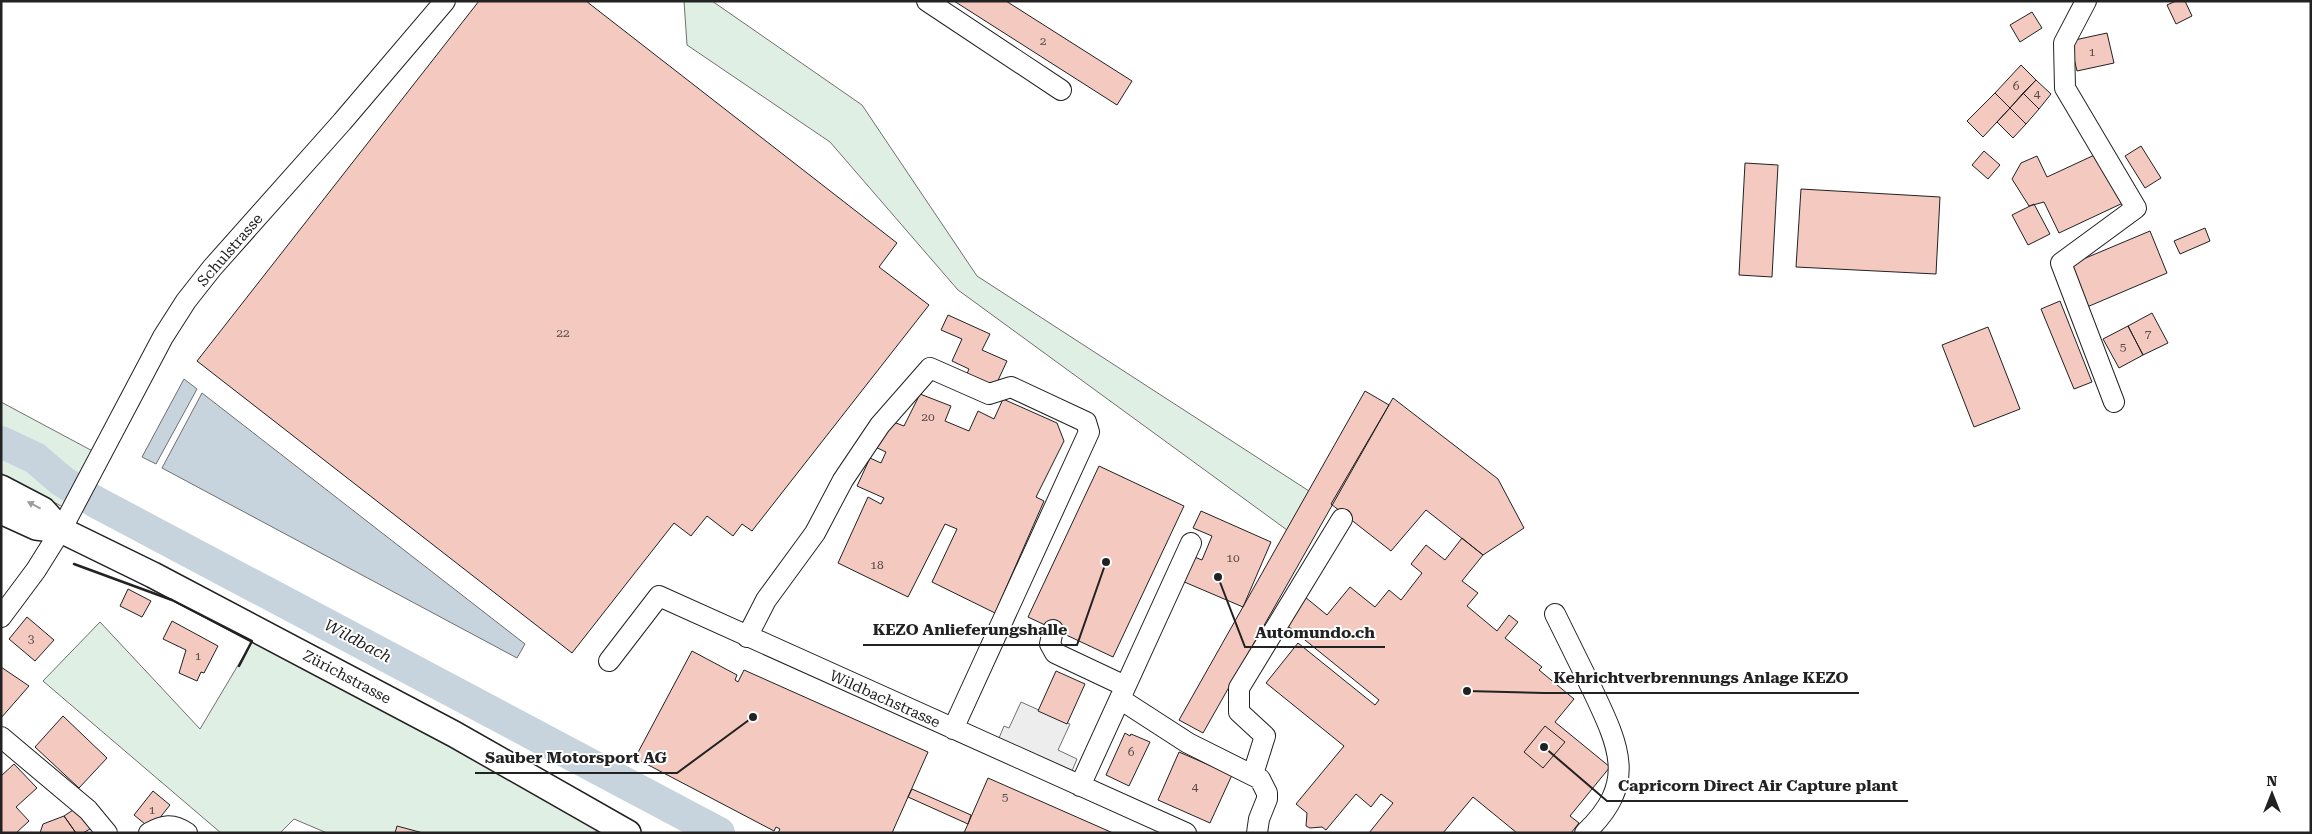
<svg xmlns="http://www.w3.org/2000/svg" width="2312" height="834" font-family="'Roboto Serif',serif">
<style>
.green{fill:#e0efe3;stroke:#6f6f6f}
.parking{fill:#ededed;stroke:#6f6f6f}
.water{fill:#c7d3dd;stroke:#6f6f6f}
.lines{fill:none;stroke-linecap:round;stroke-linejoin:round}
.river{stroke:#c7d3dd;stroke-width:32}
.building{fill:#f3c9c0;stroke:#222}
.minor-casing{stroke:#222;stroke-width:22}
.major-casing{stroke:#222;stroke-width:28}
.minor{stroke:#fff;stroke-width:20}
.major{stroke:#fff;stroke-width:25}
.wall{stroke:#222;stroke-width:2.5}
.oneway{fill:#9c9c9c}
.labels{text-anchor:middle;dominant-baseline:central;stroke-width:4;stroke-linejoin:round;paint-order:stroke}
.number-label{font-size:12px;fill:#564c4a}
.street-label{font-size:15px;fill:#222;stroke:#fff}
.water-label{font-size:16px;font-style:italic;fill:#222;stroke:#fff}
.leader{fill:none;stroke:#222;stroke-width:2}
.callout-dot{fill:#222;stroke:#fff;stroke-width:2}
.callout-label{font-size:16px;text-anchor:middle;font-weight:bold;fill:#222;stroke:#fff;stroke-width:4;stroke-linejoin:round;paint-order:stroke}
</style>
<rect width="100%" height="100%" fill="#fff"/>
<!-- green -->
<path class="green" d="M 684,1 L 712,1 L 862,105 L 977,276 L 1309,491 L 1287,530 L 958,290 L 830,142 L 687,45 Z
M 1,402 L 100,455 L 70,511 L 1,473 Z
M 100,622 L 200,729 L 259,630 L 604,820 L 595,833 L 327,833 L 294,819 L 280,833 L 221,833 L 43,681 Z"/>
<!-- parking -->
<path class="parking" d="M 1021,702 L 1070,724 L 1058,750 L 1077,759 L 1072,771 L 999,738 L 1004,726 L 1009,728 Z"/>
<!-- water -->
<path class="water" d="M 184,379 L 197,389 L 156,464 L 142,457 Z
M 202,393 L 525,644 L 517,658 L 162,468 Z"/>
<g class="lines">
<!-- river -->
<path class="river" d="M 1,442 L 35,458 L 62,481 L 94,501 L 719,833"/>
</g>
<!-- building -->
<path class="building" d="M 479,1 L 586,1 L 897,243 L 879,267 L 929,305 L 752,531 L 742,524 L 733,536 L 707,516 L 691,536 L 674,523 L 572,653 L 197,361 Z
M 954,1 L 1006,1 L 1132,81 L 1117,105 Z
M 2176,1 L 2185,1 L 2192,16 L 2176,24 L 2167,5 Z
M 2032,12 L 2042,28 L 2020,42 L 2010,25 Z
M 2107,33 L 2114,63 L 2077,71 L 2070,41 Z
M 2021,65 L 2036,80 L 2010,108 L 1995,93 Z
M 2036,80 L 2051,94 L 2039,109 L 2023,93 Z
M 1995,93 L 2010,108 L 1983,137 L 1967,121 Z
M 2023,93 L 2039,109 L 2026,124 L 2010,108 Z
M 2010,108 L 2026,124 L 2013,138 L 1997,122 Z
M 2141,146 L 2161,178 L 2145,188 L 2125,156 Z
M 1984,151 L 2000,165 L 1988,179 L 1972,165 Z
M 2101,152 L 2125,202 L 2059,233 L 2044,202 L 2029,206 L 2012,179 L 2021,163 L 2037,156 L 2047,177 Z
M 1745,163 L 1778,165 L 1772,277 L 1739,275 Z
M 1801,189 L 1940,197 L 1936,274 L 1796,267 Z
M 2034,204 L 2050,234 L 2028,245 L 2012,215 Z
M 2205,228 L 2210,241 L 2180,254 L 2174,241 Z
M 2150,231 L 2167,273 L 2087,307 L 2069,265 Z
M 2060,301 L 2092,382 L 2074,389 L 2041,309 Z
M 2152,313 L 2168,343 L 2143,355 L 2128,326 Z
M 948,315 L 990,334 L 982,350 L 1007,361 L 994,389 L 966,376 L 969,369 L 952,361 L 962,339 L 941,330 Z
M 2128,326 L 2143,355 L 2119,368 L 2103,339 Z
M 1988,327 L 2020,409 L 1974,427 L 1942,345 Z
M 1365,391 L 1389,405 L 1203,733 L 1179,720 Z
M 920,394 L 951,406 L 945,421 L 969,431 L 978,411 L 994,419 L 1003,399 L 1057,423 L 1064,441 L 1036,497 L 1044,501 L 995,613 L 932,582 L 957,529 L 945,524 L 908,597 L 838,563 L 868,497 L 881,504 L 884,498 L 857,486 L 870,458 L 881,463 L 886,452 L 873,446 L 888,420 L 904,426 Z
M 1393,398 L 1498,479 L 1524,528 L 1483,555 L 1426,510 L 1391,551 L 1331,504 Z
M 1099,466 L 1184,506 L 1113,657 L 1028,617 Z
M 1201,511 L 1271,542 L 1243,607 L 1182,581 L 1192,556 L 1202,560 L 1212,536 L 1193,528 Z
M 1462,538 L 1483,555 L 1462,581 L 1478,593 L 1467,606 L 1497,631 L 1509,615 L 1518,622 L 1505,638 L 1542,667 L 1539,670 L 1574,699 L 1555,722 L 1610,767 L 1570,816 L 1579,823 L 1571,833 L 1517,833 L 1473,797 L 1443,833 L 1369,833 L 1393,803 L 1381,794 L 1371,807 L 1356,794 L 1326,830 L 1322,827 L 1310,828 L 1306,826 L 1307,813 L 1296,804 L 1344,746 L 1266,683 L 1298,643 L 1375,705 L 1379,700 L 1284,623 L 1305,597 L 1327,615 L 1350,587 L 1375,607 L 1389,590 L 1401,600 L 1422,573 L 1411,564 L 1426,545 L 1445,560 Z
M 128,589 L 151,601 L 142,617 L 120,606 Z
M 27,617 L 54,640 L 35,661 L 9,639 Z
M 172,621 L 218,646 L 204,673 L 201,672 L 197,681 L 179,673 L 186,650 L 163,639 Z
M 692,651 L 737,675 L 735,680 L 738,682 L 744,670 L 928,752 L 892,833 L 778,833 L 780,829 L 776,827 L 774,831 L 635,758 Z
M 1,667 L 29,686 L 1,718 Z
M 1056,671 L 1085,684 L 1067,724 L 1038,711 Z
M 63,716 L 107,758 L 79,788 L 35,747 Z
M 1545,726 L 1565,742 L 1543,768 L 1524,752 Z
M 1125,733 L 1130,736 L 1131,734 L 1150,742 L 1129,786 L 1106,775 Z
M 1179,752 L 1232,775 L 1210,823 L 1158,800 Z
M 14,764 L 37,788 L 16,807 L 29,821 L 16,833 L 1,833 L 1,776 Z
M 988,778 L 1113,833 L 964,833 Z
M 912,789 L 971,815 L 968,824 L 908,797 Z
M 153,791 L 170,805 L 151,829 L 134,815 Z
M 76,808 L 95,826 L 83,833 L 76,833 L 64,816 Z
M 64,816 L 76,833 L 40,833 L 43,824 Z
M 397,826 L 423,833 L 395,833 Z"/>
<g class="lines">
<defs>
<path id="minor" d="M 927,1 L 1061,90
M 2086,1 L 2064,43 L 2065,88 L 2136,208 L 2061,263 L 2114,402
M 1555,614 C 1568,640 1580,665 1593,691 C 1620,748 1637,784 1585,833
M 1,617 L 36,570 L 61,530 L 163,337 L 186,301 L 212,268 L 342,122 L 445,1
M 1053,630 L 1050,644 L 1055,653 L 1125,686
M 747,637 L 766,600 L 815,533 L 843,480 L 880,425 L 930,368 L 989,394 L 1011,387 L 1086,422 L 1089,432 L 953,729
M 609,661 L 659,596 L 1186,833
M 1120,699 L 1188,743 L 1260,779 L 1267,793 L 1267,799 L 1259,819 L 1257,833
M 1,737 L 88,810 L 107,833
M 1253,774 L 1265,736 L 1239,712 L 1239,688 L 1342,519
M 1080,786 L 1191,543
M 149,833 C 163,825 173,823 187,833"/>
<path id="major" d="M 1,488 L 43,510 L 61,530
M 1,511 L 36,527 L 61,530 L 153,575 L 454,734 L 628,833"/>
</defs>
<!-- minor casing -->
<use href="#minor" class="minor-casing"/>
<!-- major casing -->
<use href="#major" class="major-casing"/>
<!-- minor -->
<use href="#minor" class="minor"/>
<!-- major -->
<use href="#major" class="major"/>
<!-- wall -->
<path class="wall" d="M 74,564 L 172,600 L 252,641 L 239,666"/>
</g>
<!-- one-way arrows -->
<defs><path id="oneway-solid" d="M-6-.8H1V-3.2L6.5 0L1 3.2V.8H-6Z" transform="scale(1.25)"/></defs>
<use class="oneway" href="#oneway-solid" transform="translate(34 505) rotate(-152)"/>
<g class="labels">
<!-- number labels -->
<g class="number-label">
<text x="1043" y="41">2</text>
<text x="2092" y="52">1</text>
<text x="2016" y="86">6</text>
<text x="2037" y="94">4</text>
<text x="563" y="333">22</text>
<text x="2148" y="334">7</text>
<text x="2123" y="347">5</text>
<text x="928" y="417">20</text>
<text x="1233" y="558">10</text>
<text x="877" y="565">18</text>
<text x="31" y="639">3</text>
<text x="198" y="656">1</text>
<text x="1131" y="752">6</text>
<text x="1195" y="787">4</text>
<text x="1005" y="797">5</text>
<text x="152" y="810">1</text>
</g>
<!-- street labels -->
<g class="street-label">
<text transform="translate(230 250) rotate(-49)">Schulstrasse</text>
<text transform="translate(347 677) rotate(28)">Zürichstrasse</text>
<text transform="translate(885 699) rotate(24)">Wildbachstrasse</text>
</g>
<!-- water labels -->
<g class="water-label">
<text transform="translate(358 641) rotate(28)">Wildbach</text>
</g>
</g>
<!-- callouts -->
<path class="leader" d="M1106 562L1077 645H863M1218 577L1245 647H1385M1467 691L1544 693H1859M753 717L677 773H475M1544 747L1607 801H1908"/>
<g class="callout-dot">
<circle cx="1106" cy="562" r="5"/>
<circle cx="1218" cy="577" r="5"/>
<circle cx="1467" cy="691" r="5"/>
<circle cx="753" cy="717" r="5"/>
<circle cx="1544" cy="747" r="5"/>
</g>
<g class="callout-label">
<text x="970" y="635">KEZO Anlieferungshalle</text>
<text x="1315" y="638">Automundo.ch</text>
<text x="1701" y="683">Kehrichtverbrennungs Anlage KEZO</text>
<text x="576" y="763">Sauber Motorsport AG</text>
<text x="1758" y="791">Capricorn Direct Air Capture plant</text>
</g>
<!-- border -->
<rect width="2312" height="834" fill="none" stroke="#222222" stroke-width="5"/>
<!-- north arrow -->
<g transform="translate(2272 794)" stroke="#ffffff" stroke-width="4" paint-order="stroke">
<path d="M0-4L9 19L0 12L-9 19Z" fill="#222222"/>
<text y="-8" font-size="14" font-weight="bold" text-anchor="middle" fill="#222222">N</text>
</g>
</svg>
